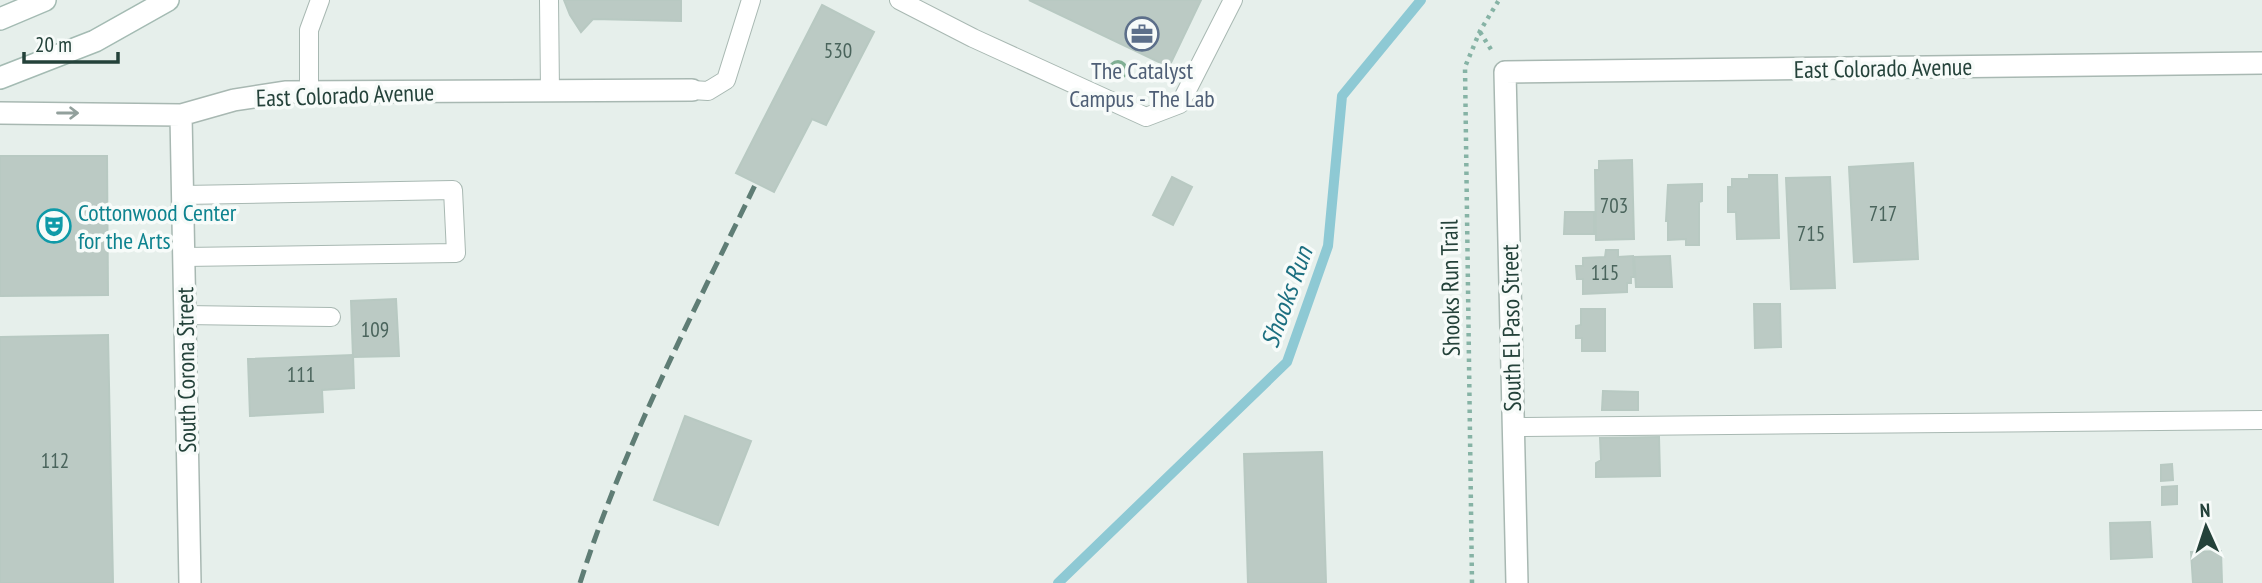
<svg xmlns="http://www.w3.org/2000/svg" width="2262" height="583" font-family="'PT Sans Narrow',sans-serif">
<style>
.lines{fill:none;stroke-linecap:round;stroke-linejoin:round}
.stream{stroke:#8ec9d4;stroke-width:10}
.building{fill:#bbcac4;stroke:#b8c9c2;stroke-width:2}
.lane-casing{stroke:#a8b8b2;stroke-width:20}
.street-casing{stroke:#a8b8b2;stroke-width:24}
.secondary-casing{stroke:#a4bbb3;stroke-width:24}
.path{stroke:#86b3a5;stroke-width:4.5;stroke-dasharray:3.5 5;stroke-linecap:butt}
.lane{stroke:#fff;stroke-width:18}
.street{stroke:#fff;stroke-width:21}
.secondary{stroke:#fff;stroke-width:21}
.rail{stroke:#5f7d75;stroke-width:5;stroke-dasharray:14 7;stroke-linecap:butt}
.tree{fill:#80af93}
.oneway{stroke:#92a09c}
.labels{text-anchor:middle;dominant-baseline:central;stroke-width:7;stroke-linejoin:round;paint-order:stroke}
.number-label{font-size:21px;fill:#4a645c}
.street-label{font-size:24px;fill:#24423a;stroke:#f7fbf9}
.service-label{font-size:24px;fill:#4e5e75;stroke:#f7fbf9}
.culture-label{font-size:24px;fill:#0d838f;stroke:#f7fbf9;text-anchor:start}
.water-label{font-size:26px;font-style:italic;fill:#1c6f80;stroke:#f7fbf9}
</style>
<rect width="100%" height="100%" fill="#e6efeb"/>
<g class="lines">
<!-- stream -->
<path class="stream" d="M 1058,583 L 1287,362 L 1328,246 L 1342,96 L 1421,0"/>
</g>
<!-- building -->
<path class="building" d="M 564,0 L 681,0 L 681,21 L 593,19 L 581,32 L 570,15 Z
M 1029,0 L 1201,0 L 1169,67 Z
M 822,5 L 874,32 L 826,125 L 812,119 L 774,192 L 736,173 Z
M 0,156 L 107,156 L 108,295 L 0,296 Z
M 1632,160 L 1634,239 L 1596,240 L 1595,170 L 1599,170 L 1599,161 Z
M 1913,163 L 1918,259 L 1854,262 L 1849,167 Z
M 1749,175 L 1777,175 L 1779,238 L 1737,239 L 1736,212 L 1728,212 L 1728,187 L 1732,187 L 1732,179 L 1749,179 Z
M 1172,177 L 1192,187 L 1173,225 L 1153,215 Z
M 1830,177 L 1835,288 L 1791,289 L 1786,178 Z
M 1702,184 L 1702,201 L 1699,202 L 1699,245 L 1686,245 L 1686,239 L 1668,240 L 1668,221 L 1666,221 L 1668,185 Z
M 1565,212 L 1594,212 L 1594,234 L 1564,234 Z
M 1606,250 L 1618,250 L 1618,257 L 1633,256 L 1634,277 L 1631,277 L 1631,283 L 1627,283 L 1627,292 L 1583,294 L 1583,279 L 1577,279 L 1576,266 L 1583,266 L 1583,258 L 1605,257 Z
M 1670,256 L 1672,287 L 1636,287 L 1634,257 Z
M 396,299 L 399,356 L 353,357 L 351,301 Z
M 1754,304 L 1780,304 L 1781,347 L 1755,348 Z
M 1581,309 L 1605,309 L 1605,351 L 1582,351 L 1582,338 L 1576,338 L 1576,326 L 1581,325 Z
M 108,335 L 113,583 L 0,583 L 0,337 Z
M 353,355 L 354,388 L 322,390 L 323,412 L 250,416 L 248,359 Z
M 1603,391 L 1638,392 L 1638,410 L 1602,410 Z
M 685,416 L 751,441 L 718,525 L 654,500 Z
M 1659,437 L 1660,476 L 1596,477 L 1596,463 L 1601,460 L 1600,438 Z
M 1322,452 L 1326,583 L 1248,583 L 1244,454 Z
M 2172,464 L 2173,480 L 2161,481 L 2161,465 Z
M 2177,486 L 2177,504 L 2162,505 L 2162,487 Z
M 2150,522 L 2152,557 L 2111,559 L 2110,523 Z
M 2221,551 L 2222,583 L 2193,583 L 2191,552 Z"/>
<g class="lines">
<defs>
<path id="lane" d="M 549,0 L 550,91
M 899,0 L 973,38 L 1146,117 L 1180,104 L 1233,0
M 692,90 L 708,91 L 726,80 L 751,0
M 309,92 L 309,30 L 320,0
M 183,195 L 453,190 L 456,253 L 184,257
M 185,315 L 331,317
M 1514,427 L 2262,420"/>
<path id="street" d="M 0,113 L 181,115 L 234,100 L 285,92 L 692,90
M 181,115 L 190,583
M 1517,583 L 1505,72 L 2262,63"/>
<path id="secondary" d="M 0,19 L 45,0
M 0,78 L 95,41 L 168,0"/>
</defs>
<!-- lane casing -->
<use href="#lane" class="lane-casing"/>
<!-- street casing -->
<use href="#street" class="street-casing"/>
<!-- secondary casing -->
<use href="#secondary" class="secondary-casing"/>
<!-- path -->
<path class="path" d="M 1480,32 L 1492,51
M 1472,583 L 1465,67 L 1480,31 L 1499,0"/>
<!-- lane -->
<use href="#lane" class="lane"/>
<!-- street -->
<use href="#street" class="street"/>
<!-- secondary -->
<use href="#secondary" class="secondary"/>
<!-- rail -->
<path class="rail" d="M 580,583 C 624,444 693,314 756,183"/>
</g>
<!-- trees -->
<circle class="tree" cx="1118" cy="70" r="10"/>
<!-- one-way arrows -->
<defs><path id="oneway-shaft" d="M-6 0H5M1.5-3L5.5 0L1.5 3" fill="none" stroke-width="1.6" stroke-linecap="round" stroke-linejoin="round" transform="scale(1.75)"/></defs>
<use class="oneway" href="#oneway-shaft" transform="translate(68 113)"/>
<!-- icons -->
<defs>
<symbol id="office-ring" viewBox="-11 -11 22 22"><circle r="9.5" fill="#f7fbf9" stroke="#5c6f8a" stroke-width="1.5"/><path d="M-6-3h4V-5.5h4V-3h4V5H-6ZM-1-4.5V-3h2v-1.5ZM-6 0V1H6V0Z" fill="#5c6f8a"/></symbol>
<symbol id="theatre-ring" viewBox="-11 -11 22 22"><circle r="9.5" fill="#f7fbf9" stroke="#0f9aa8" stroke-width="1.5"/><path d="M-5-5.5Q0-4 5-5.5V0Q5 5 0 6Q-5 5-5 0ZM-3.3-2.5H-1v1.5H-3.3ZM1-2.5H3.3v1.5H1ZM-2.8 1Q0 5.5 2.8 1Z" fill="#0f9aa8"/></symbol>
</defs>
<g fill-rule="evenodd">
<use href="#office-ring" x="1123" y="15" width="38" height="38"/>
<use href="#theatre-ring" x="35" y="207" width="38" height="38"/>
</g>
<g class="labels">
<!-- number labels -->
<g class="number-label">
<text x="838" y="50">530</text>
<text x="1614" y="205">703</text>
<text x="1883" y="213">717</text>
<text x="1811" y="233">715</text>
<text x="1605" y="272">115</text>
<text x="375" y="329">109</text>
<text x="301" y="374">111</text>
<text x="55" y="460">112</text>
</g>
<!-- street labels -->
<g class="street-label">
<text transform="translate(1883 68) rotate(-1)">East Colorado Avenue</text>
<text transform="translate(345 95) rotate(-2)">East Colorado Avenue</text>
<text transform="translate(1450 288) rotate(-91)">Shooks Run Trail</text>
<text transform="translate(1511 328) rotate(-91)">South El Paso Street</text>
<text transform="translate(186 370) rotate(-91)">South Corona Street</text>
</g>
<!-- service labels -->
<g class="service-label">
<text x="1142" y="70">The Catalyst<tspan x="1142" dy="28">Campus - The Lab</tspan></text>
</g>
<!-- culture labels -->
<g class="culture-label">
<text x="78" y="212">Cottonwood Center<tspan x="78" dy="28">for the Arts</tspan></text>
</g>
<!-- water labels -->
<g class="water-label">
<text transform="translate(1286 297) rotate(-70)">Shooks Run</text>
</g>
</g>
<!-- north arrow -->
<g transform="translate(2206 527) rotate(357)" stroke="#f7fbf9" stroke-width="5" paint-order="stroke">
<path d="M0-5L12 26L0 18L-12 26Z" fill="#24423a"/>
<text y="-10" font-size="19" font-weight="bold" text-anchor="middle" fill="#24423a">N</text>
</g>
<!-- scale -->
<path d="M24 52v10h94v-10" fill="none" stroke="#24423a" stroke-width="3.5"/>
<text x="35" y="52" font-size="21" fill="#24423a" stroke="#f7fbf9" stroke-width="5" paint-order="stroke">20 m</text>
</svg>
